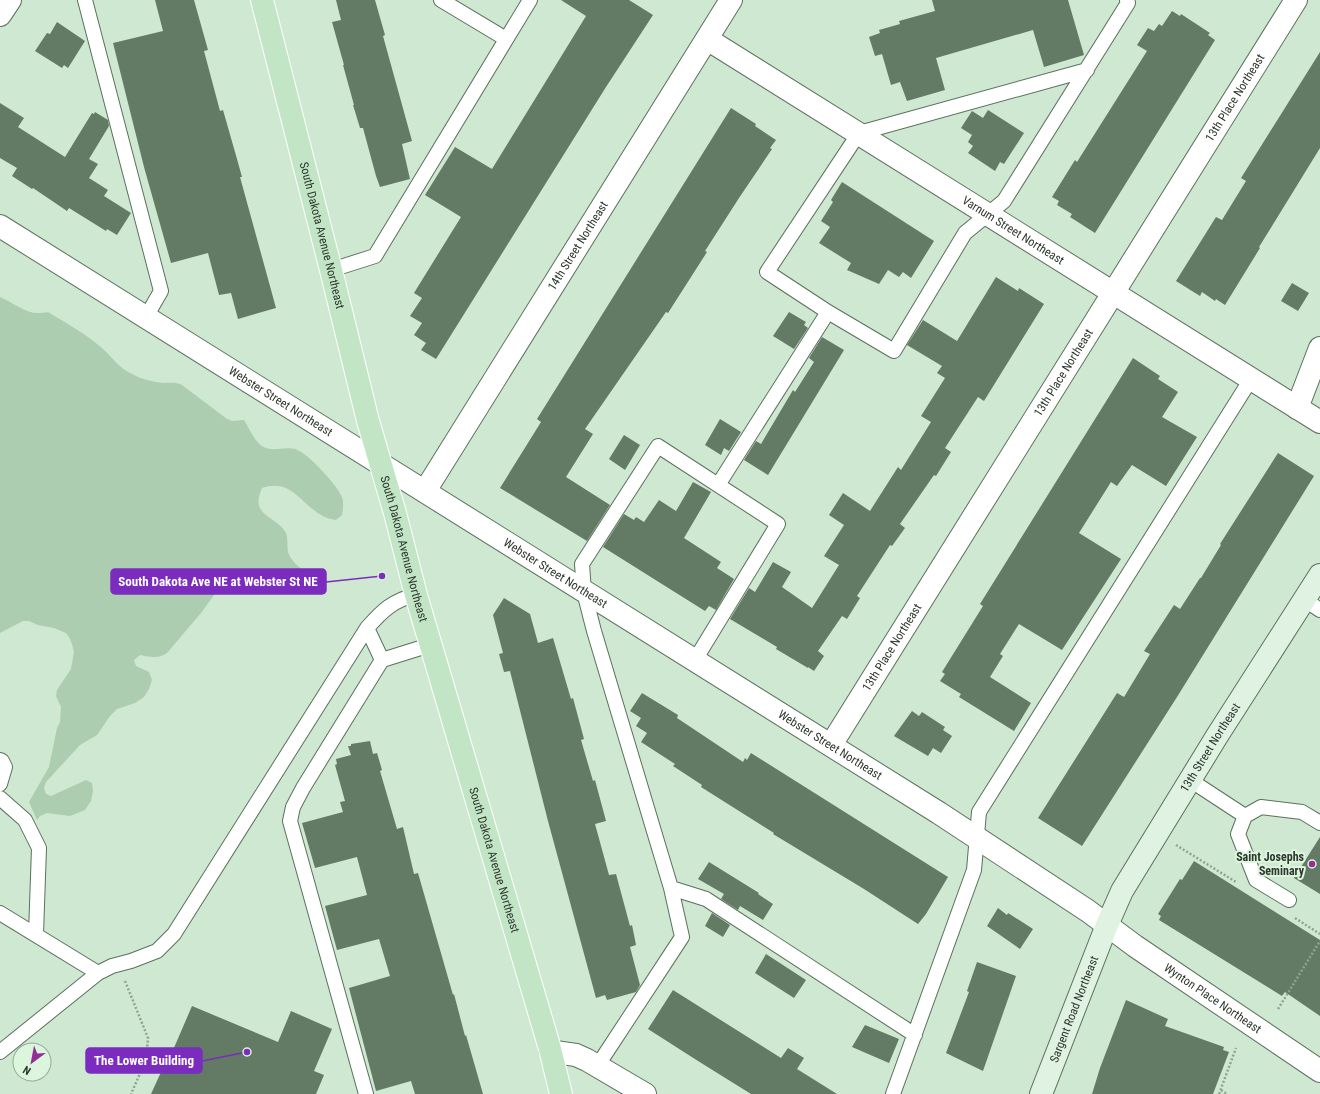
<svg xmlns="http://www.w3.org/2000/svg" width="1320" height="1094" font-family="'Roboto Condensed',sans-serif">
<style>
.green{fill:#accdaf}
.building{fill:#637a65}
.lines{fill:none;stroke-linecap:round;stroke-linejoin:round}
.service-casing{stroke:#5b715d;stroke-width:16}
.minor-casing{stroke:#5b715d;stroke-width:24}
.secondary-casing{stroke:#5b715d;stroke-width:24}
.primary-casing{stroke:#fff;stroke-width:24}
.path{stroke:#90a391;stroke-width:2.5;stroke-dasharray:2 2;stroke-linecap:butt}
.service{stroke:#fff;stroke-width:14}
.minor{stroke:#fff;stroke-width:22}
.secondary{stroke:#e0f2e2;stroke-width:22}
.primary{stroke:#c2e5c5;stroke-width:22}
.poi-dot{fill:#932e94;stroke:#dcf6de;stroke-width:1.5}
.labels{text-anchor:middle;dominant-baseline:central;stroke-width:4;stroke-linejoin:round;paint-order:stroke}
.street-label{font-size:12px;fill:#2d372d;stroke:#dcf6de}
.poi-label{font-size:12px;font-weight:bold;fill:#2d372d;stroke:#dcf6de;text-anchor:end}
.leader{fill:none;stroke:#7b2cbf;stroke-width:1.5}
.callout-dot{fill:#7b2cbf;stroke:#dcf6de;stroke-width:1.5}
.callout{fill:#7b2cbf;stroke:#7b2cbf;stroke-width:1.5}
.callout-label{font-size:13px;text-anchor:middle;font-weight:bold;fill:#fff}
</style>
<rect width="100%" height="100%" fill="#cfe8d1"/>
<!-- green -->
<path class="green" d="M 0,297 C 17,304 27,317 48,312 C 66,323 86,334 102,348 C 112,357 119,368 132,374 C 141,379 153,382 164,383 C 171,383 176,382 182,385 L 227,419 L 232,421 L 244,420 C 249,428 254,441 262,446 C 272,453 284,446 295,449 C 307,452 337,485 342,497 C 344,503 343,509 342,515 L 336,520 C 304,516 297,476 262,488 C 249,517 276,515 286,533 C 288,538 287,546 288,552 C 291,561 299,567 306,573 L 305,582 L 299,588 L 291,591 L 254,571 L 243,569 L 234,572 L 225,580 L 201,613 L 167,653 C 158,659 150,657 140,655 L 134,660 L 136,666 L 149,672 L 152,680 L 149,689 L 144,697 L 135,703 L 117,709 L 110,716 L 97,735 L 80,745 L 46,782 L 44,788 L 46,794 L 51,796 L 86,780 L 92,783 L 93,791 L 91,801 L 85,810 L 70,816 L 47,813 L 40,816 L 37,820 L 29,802 L 49,767 L 57,728 L 60,722 L 61,707 L 56,696 L 57,690 L 71,669 L 74,652 L 72,644 L 69,637 L 66,633 L 54,628 L 38,625 L 29,621 L 23,621 L 0,633 Z"/>
<!-- building -->
<path class="building" d="M 155,0 L 194,0 L 208,50 L 204,51 L 220,111 L 223,110 L 237,159 L 242,177 L 240,177 L 276,308 L 238,319 L 231,293 L 219,295 L 208,253 L 171,263 L 144,167 L 113,43 L 163,31 Z
M 336,0 L 375,0 L 385,35 L 383,36 L 412,141 L 402,144 L 410,179 L 380,187 L 376,176 L 363,128 L 360,128 L 353,105 L 354,105 L 343,65 L 344,65 L 332,22 L 341,20 Z
M 561,0 L 629,0 L 653,15 L 606,87 L 436,359 L 421,350 L 426,343 L 414,335 L 422,323 L 410,316 L 422,298 L 414,293 L 461,217 L 425,195 L 455,147 L 492,169 L 586,16 Z
M 932,0 L 1068,0 L 1084,55 L 1044,67 L 1033,30 L 936,58 L 945,90 L 907,101 L 900,82 L 891,85 L 882,54 L 875,56 L 869,37 L 880,33 L 879,30 L 900,24 L 899,21 L 935,11 Z
M 1172,11 L 1180,16 L 1181,14 L 1210,33 L 1208,35 L 1215,40 L 1095,233 L 1070,217 L 1072,214 L 1057,205 L 1059,201 L 1052,197 L 1075,160 L 1077,162 L 1147,51 L 1137,45 L 1148,28 L 1154,31 L 1159,24 L 1162,26 Z
M 57,22 L 85,41 L 68,68 L 64,65 L 62,68 L 35,51 L 47,33 L 50,34 Z
M 1320,52 L 1320,148 L 1259,247 L 1260,248 L 1225,305 L 1216,299 L 1215,301 L 1202,292 L 1200,296 L 1176,281 L 1216,217 L 1222,220 L 1246,181 L 1241,178 Z
M 0,103 L 24,118 L 18,127 L 65,157 L 92,113 L 94,114 L 95,112 L 108,120 L 109,126 L 89,159 L 98,164 L 89,178 L 108,190 L 104,196 L 131,213 L 117,235 L 107,229 L 106,231 L 69,208 L 67,211 L 33,188 L 32,189 L 12,176 L 17,168 L 0,158 Z
M 731,108 L 756,124 L 755,126 L 776,140 L 770,148 L 772,149 L 739,198 L 705,251 L 707,252 L 668,313 L 666,312 L 585,429 L 593,434 L 566,477 L 610,505 L 587,541 L 500,488 L 541,422 L 537,419 Z
M 988,110 L 1024,133 L 1004,164 L 1000,162 L 995,171 L 968,153 L 973,146 L 968,142 L 972,135 L 961,128 L 972,111 L 983,118 Z
M 842,182 L 934,241 L 911,278 L 903,272 L 899,277 L 888,270 L 879,284 L 847,270 L 851,263 L 819,243 L 830,227 L 821,221 L 833,202 L 831,200 Z
M 996,277 L 1018,291 L 1019,288 L 1044,304 L 984,401 L 978,397 L 945,448 L 951,452 L 936,476 L 934,475 L 900,524 L 905,528 L 892,546 L 890,545 L 857,596 L 860,598 L 847,619 L 842,616 L 818,651 L 824,656 L 814,671 L 808,667 L 808,668 L 776,649 L 777,647 L 730,619 L 749,588 L 755,592 L 773,562 L 791,572 L 782,587 L 812,608 L 839,565 L 824,556 L 844,525 L 829,515 L 843,493 L 870,511 L 898,467 L 901,470 L 931,422 L 921,416 L 945,378 L 937,373 L 942,366 L 907,345 L 923,320 L 957,341 Z
M 1292,283 L 1309,293 L 1298,311 L 1281,301 Z
M 789,312 L 806,322 L 804,325 L 808,328 L 794,349 L 773,336 Z
M 822,337 L 844,350 L 768,475 L 744,460 L 756,441 L 761,444 L 793,390 L 795,392 L 814,362 L 809,358 Z
M 1133,358 L 1160,376 L 1158,379 L 1178,392 L 1162,417 L 1197,437 L 1166,486 L 1132,465 L 1117,486 L 1111,482 L 1079,533 L 1121,559 L 1062,650 L 1019,624 L 1000,654 L 1003,656 L 990,677 L 1031,703 L 1014,731 L 959,697 L 961,694 L 940,681 L 945,674 L 942,672 L 983,606 L 980,604 Z
M 720,419 L 741,432 L 729,451 L 724,448 L 721,455 L 705,445 Z
M 624,435 L 640,445 L 625,470 L 609,459 Z
M 1278,453 L 1314,476 L 1177,697 L 1082,846 L 1038,818 L 1117,693 L 1124,697 L 1150,654 L 1144,651 L 1174,605 L 1180,609 L 1200,578 L 1201,578 L 1221,545 L 1220,544 Z
M 693,482 L 711,492 L 684,538 L 721,562 L 717,568 L 734,579 L 716,610 L 709,606 L 705,611 L 603,547 L 624,514 L 634,520 L 636,517 L 644,522 L 659,500 L 676,511 Z
M 504,598 L 530,614 L 538,643 L 553,638 L 571,699 L 573,698 L 584,739 L 581,740 L 593,781 L 595,780 L 606,821 L 595,824 L 609,875 L 616,874 L 630,926 L 632,925 L 636,945 L 630,947 L 640,985 L 636,992 L 607,1000 L 605,995 L 596,998 L 548,821 L 510,671 L 504,672 L 499,654 L 503,653 L 493,615 Z
M 642,693 L 678,715 L 677,718 L 743,762 L 745,758 L 747,760 L 751,753 L 948,877 L 926,914 L 918,924 L 864,889 L 773,834 L 774,833 L 701,787 L 702,785 L 673,766 L 675,764 L 641,742 L 647,733 L 636,726 L 641,718 L 630,711 Z
M 912,711 L 919,716 L 922,712 L 945,727 L 943,730 L 952,736 L 941,753 L 933,748 L 928,756 L 894,736 Z
M 370,741 L 373,754 L 377,753 L 382,770 L 380,771 L 397,829 L 403,827 L 414,874 L 418,873 L 453,995 L 454,994 L 465,1036 L 466,1035 L 483,1094 L 415,1094 L 411,1081 L 376,1091 L 349,988 L 390,976 L 379,939 L 337,950 L 325,906 L 367,895 L 357,857 L 315,868 L 302,823 L 343,812 L 340,802 L 345,801 L 335,765 L 337,764 L 336,759 L 351,755 L 348,746 L 351,746 L 351,744 Z
M 1320,837 L 1320,894 L 1294,878 Z
M 1194,861 L 1320,940 L 1320,1016 L 1285,992 L 1282,996 L 1159,920 L 1161,916 L 1158,914 L 1180,879 L 1182,880 Z
M 709,862 L 759,893 L 758,894 L 773,904 L 763,920 L 740,906 L 738,910 L 721,899 L 724,894 L 698,879 Z
M 998,908 L 1007,915 L 1008,913 L 1033,929 L 1020,949 L 987,926 Z
M 712,913 L 730,925 L 723,937 L 705,926 Z
M 766,954 L 806,980 L 794,998 L 755,973 Z
M 977,962 L 1016,976 L 983,1071 L 946,1053 L 969,992 L 967,991 Z
M 673,990 L 781,1058 L 788,1048 L 804,1058 L 797,1069 L 837,1094 L 751,1094 L 698,1061 L 648,1029 Z
M 1126,1000 L 1168,1019 L 1165,1026 L 1224,1047 L 1223,1050 L 1229,1052 L 1213,1094 L 1092,1094 L 1100,1068 Z
M 192,1006 L 278,1042 L 291,1011 L 332,1029 L 314,1071 L 324,1075 L 316,1094 L 151,1094 L 162,1070 L 164,1071 Z
M 865,1025 L 899,1039 L 889,1063 L 852,1047 Z"/>
<g class="lines">
<defs>
<path id="service" d="M 85,0 L 161,291 L 146,317
M 441,0 L 506,39
M 1087,70 L 859,133 L 767,272 L 828,312 L 894,351 L 965,233 L 1004,201 L 1128,3 L 1127,0
M 331,270 L 375,256 L 530,0
M 718,485 L 828,312
M 1305,600 L 1320,610
M 367,628 L 382,660
M 0,760 L 2,761 L 5,767 L 0,784
M 1190,780 L 1245,816
M 0,798 L 25,820 L 39,848 L 36,934
M 671,888 L 706,899 L 915,1035
M 1289,900 L 1256,880 L 1238,834 L 1245,816 L 1261,807 L 1302,812 L 1320,823
M 0,913 L 98,973
M 0,1052 L 98,973 L 112,966 L 131,961 L 157,951 L 174,934 L 367,628 C 382,611 393,600 416,595
M 598,1065 L 682,937 L 671,888 L 594,631 L 584,592 L 582,564 L 658,446 L 778,524 L 695,660
M 366,1094 L 290,821 L 293,807 L 303,788 L 382,660 L 430,645
M 893,1094 L 974,870 L 979,812 L 1251,379"/>
<g id="minor">
<path d="M 0,15 L 10,0"/>
<path id="s1" d="M 707,39 L 1320,422"/>
<path id="s2" d="M 0,226 L 939,813 L 1088,911 L 1135,946 L 1320,1071"/>
<path d="M 1297,408 L 1320,348"/>
<path id="s3" d="M 425,491 L 731,0"/>
<path id="s4" d="M 831,745 L 1296,0"/>
<path d="M 550,1049 L 555,1052 L 576,1055 L 587,1060 L 645,1094"/>
</g>
<g id="secondary">
<path id="s5" d="M 1041,1094 L 1107,925 L 1122,891 L 1217,736 L 1320,575"/>
</g>
<g id="primary">
<path id="s6" d="M 262,0 L 331,270 L 368,421 L 395,513 L 416,595 L 550,1049 L 561,1094"/>
</g>
</defs>
<!-- service casing -->
<use href="#service" class="service-casing"/>
<!-- minor casing -->
<use href="#minor" class="minor-casing"/>
<!-- secondary casing -->
<use href="#secondary" class="secondary-casing"/>
<!-- primary casing -->
<use href="#primary" class="primary-casing"/>
<!-- path -->
<path class="path" d="M 1176,845 L 1236,882
M 1295,918 L 1320,934
M 125,981 L 148,1038 L 146,1060 L 131,1094
M 1278,1009 L 1320,941
M 1221,1090 L 1227,1094
M 1219,1094 L 1236,1048"/>
<!-- service -->
<use href="#service" class="service"/>
<!-- minor -->
<use href="#minor" class="minor"/>
<!-- secondary -->
<use href="#secondary" class="secondary"/>
<!-- primary -->
<use href="#primary" class="primary"/>
</g>
<!-- markers -->
<circle class="poi-dot" cx="1312" cy="864" r="4"/>
<g class="labels">
<!-- street labels -->
<g class="street-label">
<text stroke="none"><textPath href="#s4" startOffset="763">13th Place Northeast</textPath></text>
<text stroke="none"><textPath href="#s1" startOffset="361">Varnum Street Northeast</textPath></text>
<text stroke="none"><textPath href="#s6" startOffset="243">South Dakota Avenue Northeast</textPath></text>
<text stroke="none"><textPath href="#s3" startOffset="289">14th Street Northeast</textPath></text>
<text stroke="none"><textPath href="#s4" startOffset="439">13th Place Northeast</textPath></text>
<text stroke="none"><textPath href="#s2" startOffset="331">Webster Street Northeast</textPath></text>
<text stroke="none"><textPath href="#s6" startOffset="567">South Dakota Avenue Northeast</textPath></text>
<text stroke="none"><textPath href="#s2" startOffset="655">Webster Street Northeast</textPath></text>
<text stroke="none"><textPath href="#s4" startOffset="115">13th Place Northeast</textPath></text>
<text stroke="none"><textPath href="#s2" startOffset="979">Webster Street Northeast</textPath></text>
<text stroke="none"><textPath href="#s5" startOffset="387">13th Street Northeast</textPath></text>
<text stroke="none"><textPath href="#s6" startOffset="891">South Dakota Avenue Northeast</textPath></text>
<text stroke="none"><textPath href="#s2" startOffset="1438">Wynton Place Northeast</textPath></text>
<text stroke="none"><textPath href="#s5" startOffset="91">Sargent Road Northeast</textPath></text>
</g>
<!-- poi labels -->
<g class="poi-label">
<text x="1304" y="857">Saint Josephs<tspan x="1304" dy="14">Seminary</tspan></text>
</g>
</g>
<!-- callouts -->
<path class="leader" d="M382 576L326 582M247 1052L202 1061"/>
<g class="callout-dot">
<circle cx="382" cy="576" r="4"/>
<circle cx="247" cy="1052" r="4"/>
</g>
<g class="callout">
<rect x="111" y="569" width="215" height="25" rx="4"/>
<rect x="86" y="1048" width="116" height="25" rx="4"/>
</g>
<g class="callout-label">
<text x="218" y="586">South Dakota Ave NE at Webster St NE</text>
<text x="144" y="1065">The Lower Building</text>
</g>
<!-- north arrow -->
<g transform="translate(32 1062) rotate(212)"><circle r="19" fill="#dcf6de" stroke="#96aa97"/>
<path d="M0-3L7 15L0 10L-7 15Z" fill="#932e94"/>
<text y="-6" font-size="11" font-weight="bold" text-anchor="middle" fill="#2d372d">N</text>
</g>
</svg>
